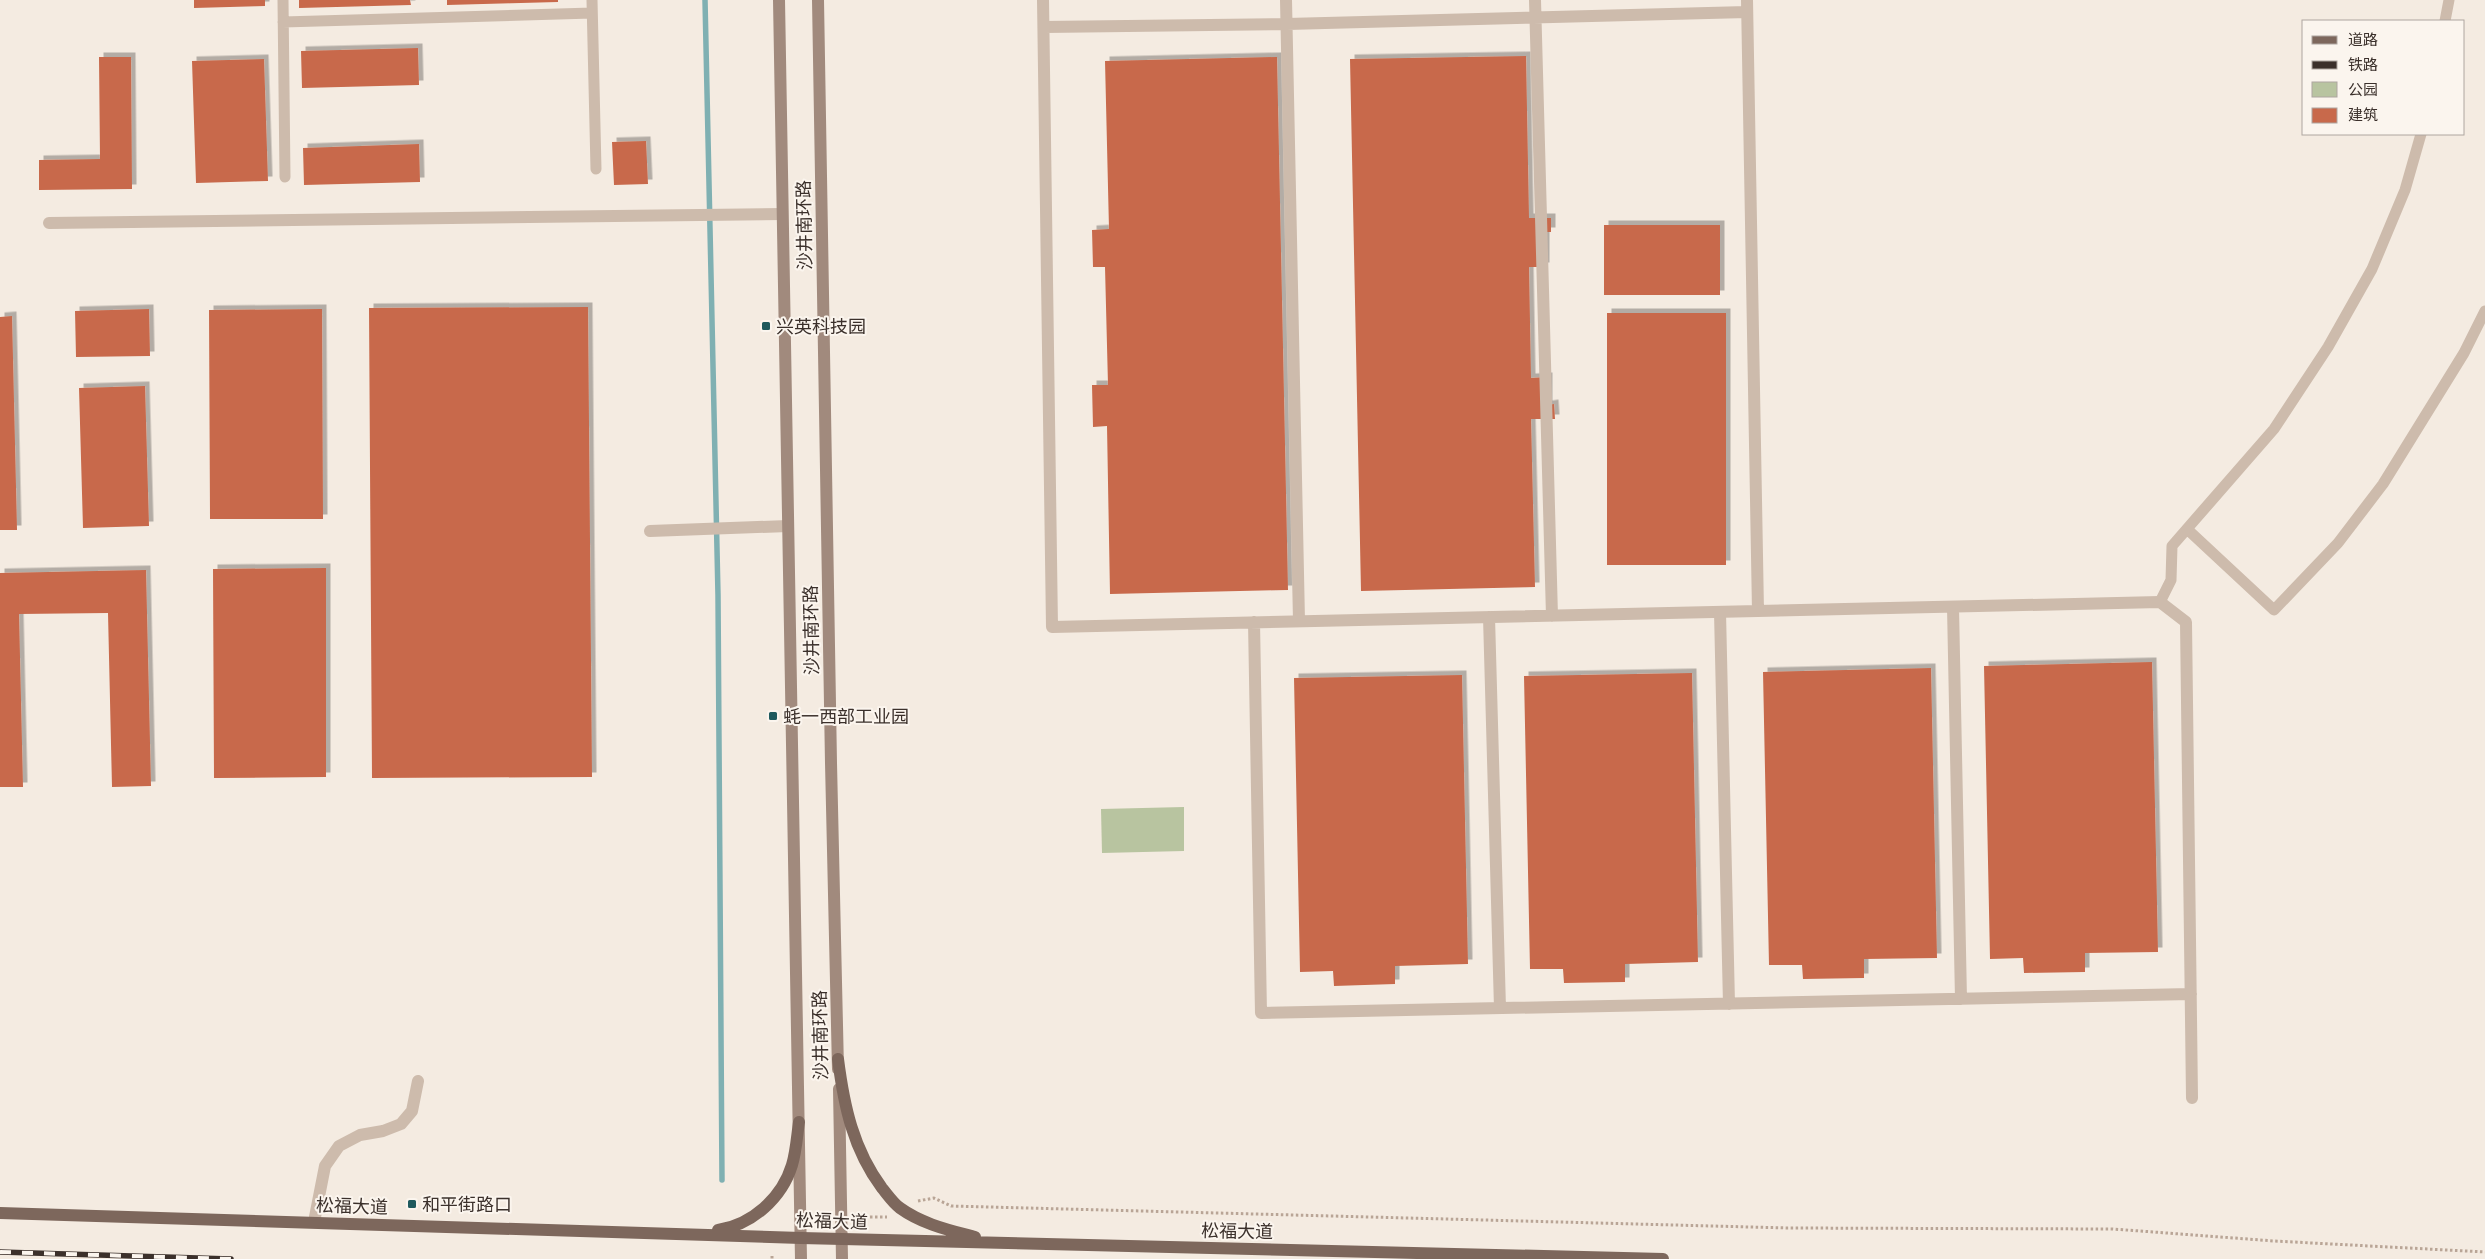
<svg xmlns="http://www.w3.org/2000/svg" width="2485" height="1259" font-family="'IBM Plex Sans','Noto Sans SC',sans-serif">
<style>
.green{fill:#b8c4a0}
.lines{fill:none;stroke-linecap:round;stroke-linejoin:round}
.stream{stroke:#7fb0b2;stroke-width:5.5}
.building{fill:#c8694b;filter:url(#shadow)}
.path{stroke:#b9a596;stroke-width:3;stroke-dasharray:2.5 2.5;stroke-linecap:butt}
.lane{stroke:#cdbbac;stroke-width:11}
.street{stroke:#cdbbac;stroke-width:12}
.secondary{stroke:#a18a7d;stroke-width:12}
.primary{stroke:#7d675c;stroke-width:12}
.rail-casing{stroke:#3b302b;stroke-width:5.5}
.rail{stroke:#fbf5ee;stroke-width:4;stroke-dasharray:11;stroke-linecap:butt}
.poi-dot{fill:#1f5a5e;stroke:#fbf5ee;stroke-width:2}
.labels{text-anchor:middle;dominant-baseline:central;stroke-width:4;stroke-linejoin:round;paint-order:stroke}
.street-label{font-size:18px;fill:#3b302b;stroke:#fbf5ee}
.poi-label{font-size:18px;fill:#3b302b;stroke:#fbf5ee;text-anchor:start}
</style>
<defs>
<filter id="shadow"><feDropShadow dx="4.5" dy="-4.5" stdDeviation="0" flood-color="#0004"/></filter>
</defs>
<rect width="100%" height="100%" fill="#f4ebe1"/>
<!-- green -->
<path class="green" d="M 1184,807 L 1184,851 L 1102,853 L 1101,809 Z"/>
<g class="lines">
<!-- stream -->
<path class="stream" d="M 705,0 L 718,595 L 722,1180"/>
</g>
<!-- building -->
<path class="building" d="M 194,0 L 265,0 L 265,6 L 194,8 Z
M 299,0 L 410,0 L 411,5 L 299,8 Z
M 447,0 L 558,0 L 558,2 L 447,5 Z
M 418,48 L 419,85 L 302,88 L 301,51 Z
M 1526,56 L 1529,218 L 1551,218 L 1551,232 L 1545,232 L 1545,267 L 1529,267 L 1531,378 L 1548,377 L 1548,405 L 1554,404 L 1555,419 L 1531,419 L 1535,587 L 1361,591 L 1350,59 Z
M 99,57 L 131,57 L 132,189 L 39,190 L 39,160 L 100,159 Z
M 1277,57 L 1288,590 L 1110,594 L 1107,426 L 1093,427 L 1092,385 L 1108,385 L 1105,267 L 1093,267 L 1092,230 L 1109,229 L 1105,61 Z
M 264,59 L 268,181 L 196,183 L 192,61 Z
M 646,141 L 648,184 L 614,185 L 612,142 Z
M 419,144 L 420,182 L 304,185 L 303,148 Z
M 1604,225 L 1720,225 L 1720,295 L 1604,295 Z
M 588,307 L 592,777 L 372,778 L 369,308 Z
M 149,309 L 150,356 L 76,357 L 75,311 Z
M 322,309 L 323,519 L 210,519 L 209,310 Z
M 1607,313 L 1726,313 L 1726,565 L 1607,565 Z
M 12,316 L 17,530 L 0,530 L 0,317 Z
M 145,386 L 149,526 L 83,528 L 79,388 Z
M 326,568 L 326,777 L 214,778 L 213,569 Z
M 146,570 L 151,786 L 112,787 L 108,613 L 19,614 L 23,787 L 0,787 L 0,573 Z
M 2152,662 L 2158,952 L 2085,953 L 2085,972 L 2024,973 L 2023,958 L 1990,959 L 1984,666 Z
M 1931,668 L 1937,958 L 1864,959 L 1864,978 L 1803,979 L 1802,965 L 1769,965 L 1763,672 Z
M 1692,673 L 1698,962 L 1625,964 L 1625,982 L 1564,983 L 1563,969 L 1530,969 L 1524,676 Z
M 1462,675 L 1468,964 L 1395,966 L 1395,984 L 1334,986 L 1333,971 L 1300,972 L 1294,678 Z"/>
<g class="lines">
<!-- path -->
<path class="path" d="M 918,1201 L 934,1198 L 951,1206 L 1788,1228 L 2113,1229 L 2274,1241 L 2485,1252
M 860,1217 L 887,1217
M 772,1256 L 772,1259"/>
<!-- lane -->
<path class="lane" d="M 283,0 L 285,177
M 592,0 L 596,169
M 2445,21 L 2449,0
M 283,22 L 592,13
M 2187,529 L 2274,610 L 2338,543 L 2383,484 L 2464,353 L 2485,311
M 2160,602 L 2171,580 L 2172,546 L 2274,429 L 2328,347 L 2372,269 L 2405,190 L 2421,134"/>
<!-- street -->
<path class="street" d="M 1043,0 L 1052,627 L 2160,602 L 2186,622 L 2192,1098
M 1286,0 L 1299,621
M 1535,0 L 1552,616
M 1747,0 L 1758,611
M 1044,27 L 1287,24 L 1747,12
M 49,223 L 782,214
M 650,531 L 788,526
M 1953,607 L 1961,999
M 1720,612 L 1729,1004
M 1489,617 L 1500,1008
M 1254,622 L 1261,1013 L 2191,994
M 314,1222 L 325,1166 L 339,1146 L 360,1135 L 383,1131 L 401,1124 L 412,1111 L 418,1081"/>
<!-- secondary -->
<path class="secondary" d="M 779,0 L 801,1259
M 818,0 L 831,763 L 838,1069
M 839,1089 L 842,1259"/>
<!-- primary -->
<path class="primary" d="M 838,1059 C 844,1106 853,1149 882,1188 C 887,1194 893,1203 900,1208 C 922,1224 949,1230 975,1237
M 0,1213 L 801,1238 L 1663,1259
M 718,1230 C 752,1225 782,1198 792,1165 C 796,1152 797,1136 799,1122"/>
<defs>
<path id="rail" d="M 0,1252 L 231,1259"/>
</defs>
<!-- rail casing -->
<use href="#rail" class="rail-casing"/>
<!-- rail -->
<use href="#rail" class="rail"/>
</g>
<!-- markers -->
<g class="poi-dot">
<rect x="761" y="321" width="10" height="10" rx="2.5"/>
<rect x="768" y="711" width="10" height="10" rx="2.5"/>
<rect x="407" y="1199" width="10" height="10" rx="2.5"/>
</g>
<g class="labels">
<!-- street labels -->
<g class="street-label">
<text transform="translate(804 225) rotate(-91)">沙井南环路</text>
<text transform="translate(811 630) rotate(-91)">沙井南环路</text>
<text transform="translate(820 1035) rotate(-91)">沙井南环路</text>
<text transform="translate(352 1206) rotate(2)">松福大道</text>
<text transform="translate(832 1221) rotate(2)">松福大道</text>
<text transform="translate(1237 1231) rotate(1)">松福大道</text>
</g>
<!-- poi labels -->
<g class="poi-label">
<text x="776" y="326">兴英科技园</text>
<text x="783" y="716">蚝一西部工业园</text>
<text x="422" y="1204">和平街路口</text>
</g>
</g>
<!-- legend -->
<rect x="2302" y="20" width="162" height="115" fill="#fbf5ee" stroke="#aea6a0"/>
<rect x="2312" y="36" width="25" height="8" fill="#7d675c" stroke="#aea6a0"/>
<text x="2348" y="45" font-size="15" fill="#3b302b">道路</text>
<rect x="2312" y="61" width="25" height="8" fill="#3b302b" stroke="#aea6a0"/>
<text x="2348" y="70" font-size="15" fill="#3b302b">铁路</text>
<rect x="2312" y="82" width="25" height="15" fill="#b8c4a0" stroke="#aea6a0"/>
<text x="2348" y="95" font-size="15" fill="#3b302b">公园</text>
<rect x="2312" y="108" width="25" height="15" fill="#c8694b" stroke="#aea6a0"/>
<text x="2348" y="120" font-size="15" fill="#3b302b">建筑</text>
</svg>
